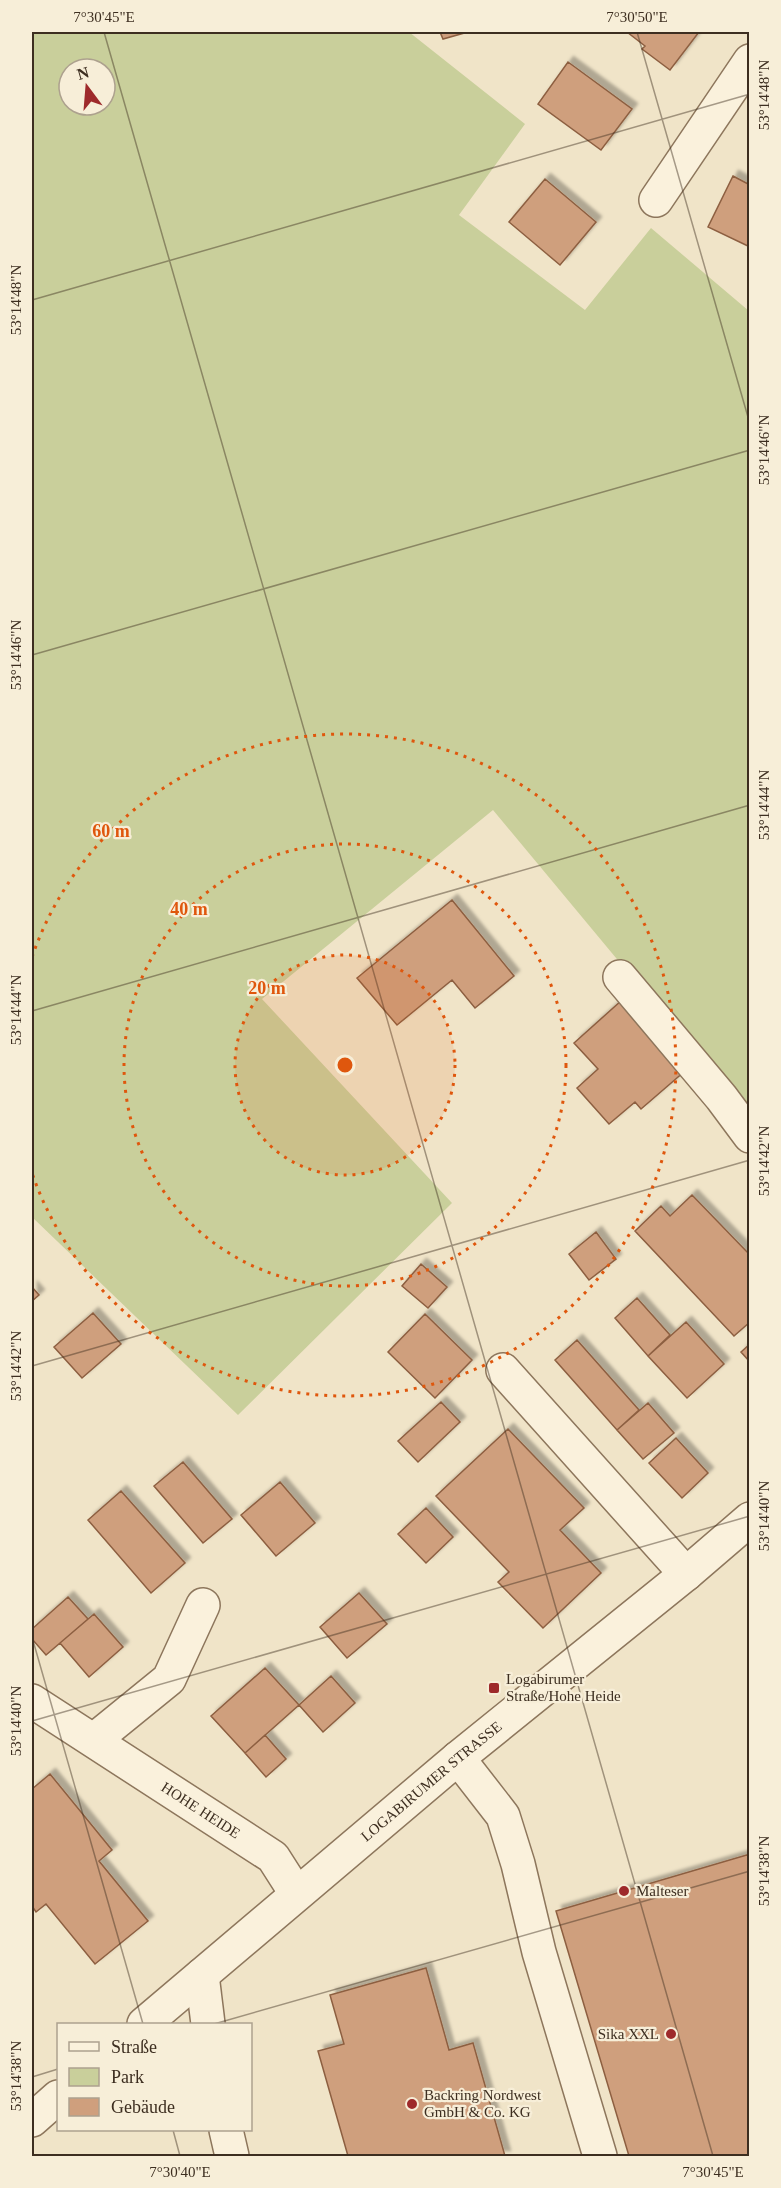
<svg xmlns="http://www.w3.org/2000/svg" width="781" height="2188" font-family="Georgia,serif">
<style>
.green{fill:#c9cf9b;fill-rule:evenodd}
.building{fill:#cf9f7d;stroke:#8d5f41;stroke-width:1.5;filter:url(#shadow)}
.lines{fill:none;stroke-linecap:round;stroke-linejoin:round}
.minor-casing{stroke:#8d765c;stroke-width:36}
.minor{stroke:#faf1dc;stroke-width:33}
.ticks{fill:none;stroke:#3d2e20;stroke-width:1.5;stroke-opacity:0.45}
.ring{fill:none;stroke:#df570d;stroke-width:3;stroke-dasharray:3 6}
.poi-dot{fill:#9e2a2b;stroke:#f7eed8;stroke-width:2}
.labels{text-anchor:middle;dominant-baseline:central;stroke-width:4.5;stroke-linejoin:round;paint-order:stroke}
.poi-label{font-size:15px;fill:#3d2e20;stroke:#f7eed8;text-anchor:start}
.street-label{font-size:15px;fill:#3d2e20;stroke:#f7eed8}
.centre{fill:#df570d;stroke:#f7eed8;stroke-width:3}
.ring-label{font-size:18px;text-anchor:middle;font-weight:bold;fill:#df570d;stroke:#f7eed8;stroke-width:4.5;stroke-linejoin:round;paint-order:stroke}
.neatline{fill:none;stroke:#3d2e20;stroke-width:2}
.ticks-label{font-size:15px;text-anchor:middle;fill:#3d2e20}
</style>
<defs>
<filter id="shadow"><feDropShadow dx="5.5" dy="-5.5" stdDeviation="1.5" flood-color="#0004"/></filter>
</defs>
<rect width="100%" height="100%" fill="#f0e4c8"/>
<!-- green -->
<path class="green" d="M 32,32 L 409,32 L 525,124 L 459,215 L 585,310 L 651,228 L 749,311 L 749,1118 L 493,810 L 262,999 L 452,1203 L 238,1415 L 32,1217 ZM 69,69 L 105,69 L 105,105 L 69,105 Z"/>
<!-- building -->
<path class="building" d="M 440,32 L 468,32 L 443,39 Z
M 627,32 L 699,32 L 670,70 L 642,49 L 645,46 Z
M 568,62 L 632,109 L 601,150 L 538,104 Z
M 733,176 L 750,185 L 750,247 L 708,227 Z
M 545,179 L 596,222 L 560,265 L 509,222 Z
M 452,900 L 514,976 L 475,1008 L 452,980 L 397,1025 L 357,978 Z
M 622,1000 L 685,1071 L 641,1109 L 635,1102 L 609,1124 L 577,1088 L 598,1069 L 574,1043 Z
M 692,1195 L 750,1255 L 750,1322 L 734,1336 L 635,1231 L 661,1206 L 670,1216 Z
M 596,1232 L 616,1259 L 589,1280 L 569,1254 Z
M 421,1264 L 447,1287 L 428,1308 L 402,1286 Z
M 32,1287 L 39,1295 L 32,1301 Z
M 637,1298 L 670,1335 L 648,1356 L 615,1318 Z
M 93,1313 L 121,1344 L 82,1378 L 54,1347 Z
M 425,1314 L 472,1360 L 435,1398 L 388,1352 Z
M 686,1322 L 724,1364 L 687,1398 L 648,1356 Z
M 577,1340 L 639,1410 L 617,1430 L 555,1360 Z
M 750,1344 L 750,1362 L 741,1352 Z
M 441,1402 L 460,1422 L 418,1462 L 398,1441 Z
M 648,1403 L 674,1433 L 643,1459 L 617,1430 Z
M 508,1429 L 584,1508 L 560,1530 L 601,1573 L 543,1628 L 498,1582 L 509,1572 L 436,1496 Z
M 676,1438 L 708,1473 L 682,1498 L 649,1463 Z
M 183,1462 L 232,1519 L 203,1543 L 154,1486 Z
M 280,1482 L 315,1523 L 276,1556 L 241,1515 Z
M 121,1491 L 185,1563 L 151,1593 L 88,1520 Z
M 426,1508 L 453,1537 L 426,1563 L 398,1534 Z
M 359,1593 L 387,1624 L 347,1658 L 320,1627 Z
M 68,1597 L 88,1619 L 46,1655 L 32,1639 L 32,1629 Z
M 94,1614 L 123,1647 L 89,1677 L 60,1643 Z
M 265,1668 L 299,1705 L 245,1753 L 211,1716 Z
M 331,1676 L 355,1703 L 323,1732 L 299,1705 Z
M 265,1735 L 286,1759 L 266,1777 L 245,1753 Z
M 50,1774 L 112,1850 L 99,1861 L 148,1921 L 95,1964 L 46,1904 L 36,1912 L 32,1906 L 32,1789 Z
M 750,1854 L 750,2156 L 629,2156 L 556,1911 Z
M 426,1968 L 449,2050 L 473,2043 L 505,2156 L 348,2156 L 318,2051 L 344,2044 L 330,1995 Z"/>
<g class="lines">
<defs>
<g id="minor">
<path d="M 656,200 L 750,61"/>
<path d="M 620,977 L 721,1097 L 750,1136"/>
<path d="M 503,1370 L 686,1574"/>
<path id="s1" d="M 32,1701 L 273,1857 L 296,1893"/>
<path d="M 94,1740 L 169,1679 L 203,1605"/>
<path d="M 458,1758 L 503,1816 L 518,1864 L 539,1952 L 600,2156"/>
<path d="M 202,1975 L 208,2024"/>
<path id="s2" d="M 144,2024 L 458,1758 L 686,1574 L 750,1519"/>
<path d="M 32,2120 L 58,2097"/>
<path d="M 226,2130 L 232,2156"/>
</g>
</defs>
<!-- minor casing -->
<use href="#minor" class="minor-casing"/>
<!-- minor -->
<use href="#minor" class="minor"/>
</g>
<!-- ticks -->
<path class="ticks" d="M 104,32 L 713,2156M 637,32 L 750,424M 32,300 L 750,94M 32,655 L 750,450M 32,1011 L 750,805M 32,1366 L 750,1160M 32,1637 L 143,2024M 32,1721 L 750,1516M 214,2024 L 750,1871M 32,2077 L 58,2069M 173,2130 L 180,2156"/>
<!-- distance rings -->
<circle cx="345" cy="1065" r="110" fill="#df570d" fill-opacity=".12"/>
<g class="ring">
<circle cx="345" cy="1065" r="110"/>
<circle cx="345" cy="1065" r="221"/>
<path d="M32 957A331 331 0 1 1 32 1173"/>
</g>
<!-- markers -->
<g class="poi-dot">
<rect x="488" y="1682" width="12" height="12" rx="3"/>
<circle cx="624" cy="1891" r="6"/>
<circle cx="671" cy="2034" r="6"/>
<circle cx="412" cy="2104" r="6"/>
</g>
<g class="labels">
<!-- poi labels -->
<g class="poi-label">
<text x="506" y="1679">Logabirumer<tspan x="506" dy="17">Straße/Hohe Heide</tspan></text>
<text x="636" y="1891">Malteser</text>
<text x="659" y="2034" text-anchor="end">Sika XXL</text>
<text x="424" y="2095">Backring Nordwest<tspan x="424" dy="17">GmbH &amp; Co. KG</tspan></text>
</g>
<!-- street labels -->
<g class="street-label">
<text stroke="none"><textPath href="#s2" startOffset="376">LOGABIRUMER STRASSE</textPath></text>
<text stroke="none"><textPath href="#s1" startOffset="201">HOHE HEIDE</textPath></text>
</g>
</g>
<circle cx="345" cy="1065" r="9" class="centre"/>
<g class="ring-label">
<text x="111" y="837">60 m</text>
<text x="189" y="915">40 m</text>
<text x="267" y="994">20 m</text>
</g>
<!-- border -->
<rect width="781" height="2188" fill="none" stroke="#f7eed8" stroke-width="66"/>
<!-- legend -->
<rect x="57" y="2023" width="195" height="108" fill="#f7eed8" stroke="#ada18e" stroke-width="1.5"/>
<rect x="69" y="2042" width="30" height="9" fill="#faf1dc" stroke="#ada18e" stroke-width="1.5"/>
<text x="111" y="2053" font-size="18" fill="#3d2e20">Straße</text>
<rect x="69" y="2068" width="30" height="18" fill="#c9cf9b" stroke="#ada18e" stroke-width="1.5"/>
<text x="111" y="2083" font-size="18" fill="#3d2e20">Park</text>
<rect x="69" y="2098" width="30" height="18" fill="#cf9f7d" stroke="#ada18e" stroke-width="1.5"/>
<text x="111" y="2113" font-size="18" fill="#3d2e20">Gebäude</text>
<!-- north arrow -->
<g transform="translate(87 87) rotate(344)"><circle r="28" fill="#f7eed8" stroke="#ada18e" stroke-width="1.5"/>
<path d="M0-4.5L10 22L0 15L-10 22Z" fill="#9e2a2b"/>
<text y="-9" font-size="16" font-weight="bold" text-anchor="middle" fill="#3d2e20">N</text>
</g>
<rect x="33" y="33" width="715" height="2122" class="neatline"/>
<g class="ticks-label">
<text x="104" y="22">7°30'45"E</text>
<text x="637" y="22">7°30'50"E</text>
<text transform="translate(764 95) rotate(-90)" y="5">53°14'48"N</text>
<text transform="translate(16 300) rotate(-90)" y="5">53°14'48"N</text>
<text transform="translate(764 450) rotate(-90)" y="5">53°14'46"N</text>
<text transform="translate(16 655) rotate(-90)" y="5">53°14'46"N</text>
<text transform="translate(764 805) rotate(-90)" y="5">53°14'44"N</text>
<text transform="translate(16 1010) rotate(-90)" y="5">53°14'44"N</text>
<text transform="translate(764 1161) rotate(-90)" y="5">53°14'42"N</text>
<text transform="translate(16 1366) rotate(-90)" y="5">53°14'42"N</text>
<text transform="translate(764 1516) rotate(-90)" y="5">53°14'40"N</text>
<text transform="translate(16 1721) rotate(-90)" y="5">53°14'40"N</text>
<text transform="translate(764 1871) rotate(-90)" y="5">53°14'38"N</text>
<text transform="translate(16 2076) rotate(-90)" y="5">53°14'38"N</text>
<text x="180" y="2177">7°30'40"E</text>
<text x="713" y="2177">7°30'45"E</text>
</g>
</svg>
